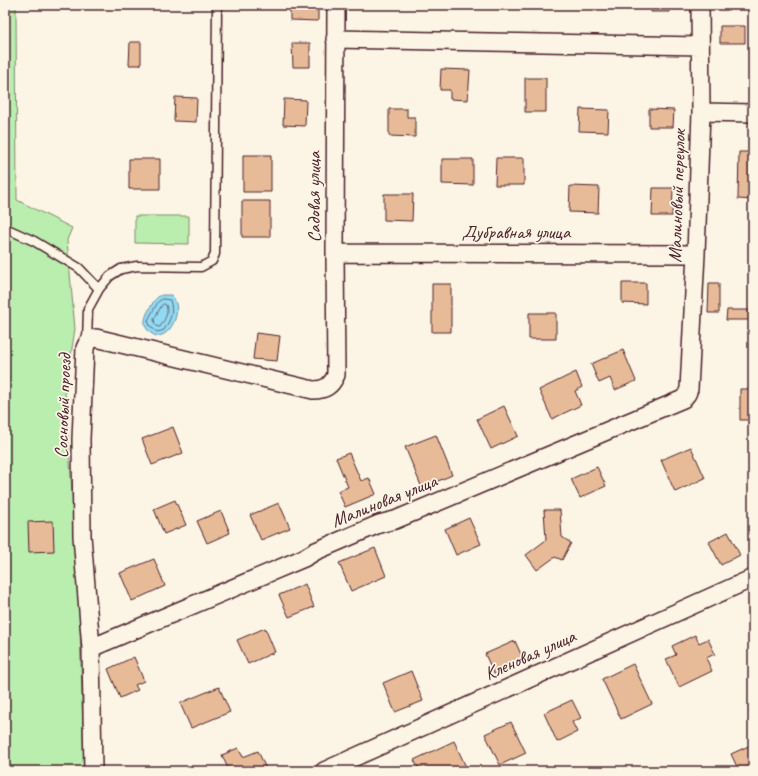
<svg xmlns="http://www.w3.org/2000/svg" width="758" height="776" font-family="Caveat,sans-serif">
<style>
.green{fill:#b9eeaf;stroke:#82866d}
.water{fill:#90daf2;stroke:#748fa2}
.lines{fill:none;stroke-linecap:round;stroke-linejoin:round}
.shore{stroke:#666a7b;stroke-width:1}
.building{fill:#e8bb98;stroke:#4a1f2b}
.service-casing{stroke:#4a1f2b;stroke-width:11}
.minor-casing{stroke:#4a1f2b;stroke-width:20}
.service{stroke:#fcf5e5;stroke-width:8}
.minor{stroke:#fcf5e5;stroke-width:17}
.labels{text-anchor:middle;dominant-baseline:central;stroke-width:3.5;stroke-linejoin:round;paint-order:stroke}
.street-label{font-size:19px;fill:#4a1f2b;stroke:#fcf5e5}
</style>
<rect width="100%" height="100%" fill="#fcf5e5"/>
<filter id="ink" filterUnits="userSpaceOnUse"><feTurbulence type="fractalNoise" baseFrequency=".025" numOctaves="2"/><feDisplacementMap in="SourceGraphic" scale="8" xChannelSelector="R" yChannelSelector="G"/><feConvolveMatrix kernelMatrix="1 2 1 2 8 2 1 2 1" color-interpolation-filters="sRGB"/></filter>
<g filter="url(#ink)">
<!-- green -->
<path class="green" d="M 5,5 L 16,5 L 17,200 L 72,228 L 67,240 L 75,329 L 65,393 L 79,591 L 84,771 L 5,771 Z
M 135,216 L 189,216 L 189,244 L 135,243 Z"/>
<!-- water -->
<path class="water" d="M 162,295 L 171,295 C 184,306 173,337 156,336 C 141,329 143,319 151,306 C 154,301 156,297 162,295 Z"/>
<g class="lines">
<!-- shore -->
<path class="shore" d="M 163,299 L 170,300 C 174,313 170,320 164,330 L 157,332 L 150,326 L 148,320 L 158,302 Z
M 164,304 L 166,305 C 169,313 165,319 160,327 L 158,327 L 155,324 L 154,319 L 162,305 Z"/>
</g>
<!-- building -->
<path class="building" d="M 290,5 L 318,5 L 318,21 L 290,20 Z
M 641,5 L 678,5 L 678,9 L 669,9 L 669,12 L 651,12 L 651,9 L 641,9 Z
M 720,26 L 745,26 L 745,43 L 720,43 Z
M 130,42 L 141,42 L 141,65 L 129,65 Z
M 292,43 L 310,43 L 310,67 L 293,67 Z
M 441,69 L 470,70 L 468,100 L 450,99 L 450,90 L 440,90 Z
M 525,78 L 546,78 L 546,112 L 525,112 Z
M 175,97 L 197,98 L 196,122 L 174,121 Z
M 284,99 L 306,100 L 305,126 L 283,125 Z
M 389,109 L 407,109 L 407,117 L 415,117 L 415,137 L 389,136 Z
M 580,109 L 609,110 L 608,132 L 579,131 Z
M 649,109 L 674,110 L 673,127 L 649,127 Z
M 739,152 L 753,152 L 753,200 L 738,199 Z
M 243,155 L 271,155 L 271,192 L 243,192 Z
M 496,158 L 524,158 L 524,185 L 495,185 Z
M 129,159 L 160,159 L 160,189 L 129,189 Z
M 442,159 L 473,159 L 473,185 L 442,184 Z
M 570,186 L 599,187 L 598,213 L 569,212 Z
M 653,188 L 673,188 L 672,216 L 652,216 Z
M 384,194 L 413,194 L 412,221 L 384,220 Z
M 242,201 L 270,201 L 270,237 L 242,237 Z
M 622,283 L 646,283 L 646,304 L 622,303 Z
M 709,283 L 719,283 L 719,313 L 708,313 Z
M 432,284 L 451,284 L 451,332 L 432,332 Z
M 727,310 L 753,310 L 753,320 L 726,320 Z
M 529,313 L 556,313 L 556,339 L 529,339 Z
M 256,333 L 280,336 L 277,361 L 253,359 Z
M 623,350 L 636,381 L 615,390 L 610,378 L 599,383 L 591,364 Z
M 576,372 L 582,387 L 575,391 L 581,405 L 552,419 L 539,390 Z
M 740,389 L 753,389 L 753,420 L 740,420 Z
M 504,406 L 518,436 L 491,449 L 477,419 Z
M 173,427 L 183,453 L 152,465 L 142,439 Z
M 436,435 L 452,475 L 422,488 L 405,447 Z
M 691,447 L 705,478 L 675,492 L 661,460 Z
M 349,453 L 361,481 L 369,478 L 376,494 L 345,507 L 338,491 L 348,487 L 336,458 Z
M 597,467 L 606,486 L 580,498 L 571,479 Z
M 175,500 L 186,525 L 164,534 L 154,509 Z
M 279,503 L 290,528 L 261,540 L 250,515 Z
M 544,510 L 560,510 L 562,537 L 571,543 L 562,560 L 555,557 L 537,570 L 526,555 L 546,540 Z
M 221,511 L 230,533 L 207,543 L 197,521 Z
M 469,518 L 481,544 L 456,555 L 445,529 Z
M 53,521 L 54,551 L 29,552 L 28,522 Z
M 728,532 L 740,555 L 721,565 L 709,542 Z
M 375,548 L 386,576 L 351,591 L 339,563 Z
M 154,559 L 165,586 L 132,601 L 120,573 Z
M 305,584 L 314,607 L 289,617 L 279,595 Z
M 265,628 L 275,652 L 248,664 L 237,640 Z
M 695,635 L 699,643 L 708,639 L 715,654 L 706,658 L 712,671 L 679,687 L 666,659 L 676,655 L 672,646 Z
M 515,641 L 524,661 L 494,674 L 485,654 Z
M 134,657 L 144,681 L 135,685 L 138,690 L 120,698 L 108,669 Z
M 633,664 L 652,704 L 621,719 L 602,679 Z
M 411,671 L 423,701 L 395,712 L 383,683 Z
M 219,687 L 230,712 L 191,728 L 180,703 Z
M 572,700 L 581,718 L 572,722 L 577,732 L 557,742 L 544,713 Z
M 511,722 L 526,753 L 500,765 L 485,734 Z
M 454,741 L 466,767 L 457,771 L 420,771 L 414,760 Z
M 753,744 L 753,768 L 746,771 L 739,771 L 731,754 Z
M 238,748 L 243,757 L 258,751 L 267,771 L 229,771 L 222,755 Z"/>
<g class="lines">
<defs>
<path id="service" d="M 5,228 L 34,241 L 79,268 L 99,289
M 87,342 L 88,309 L 99,289 L 110,276 L 121,269 L 137,266 L 201,267 L 212,261 L 215,254 L 217,5"/>
<path id="minor" d="M 335,39 L 700,46
M 701,112 L 753,113
M 335,253 L 696,254
M 91,648 L 304,558 L 316,551 L 379,524 L 395,520 L 683,399 L 687,394 L 689,389 L 696,254 L 701,112 L 700,5
M 93,771 L 91,648 L 82,536 L 81,439 L 85,348 C 87,342 90,339 96,338 L 313,390 C 325,390 331,386 336,375 L 335,253 L 336,5
M 324,771 L 753,578"/>
</defs>
<!-- service casing -->
<use href="#service" class="service-casing"/>
<!-- minor casing -->
<use href="#minor" class="minor-casing"/>
<!-- service -->
<use href="#service" class="service"/>
<!-- minor -->
<use href="#minor" class="minor"/>
</g>
</g>
<g class="labels">
<!-- street labels -->
<g class="street-label">
<text transform="translate(677 196) rotate(-88)">Малиновый переулок</text>
<text transform="translate(314 197) rotate(-90)">Садовая улица</text>
<text x="516" y="232">Дубравная улица</text>
<text transform="translate(63 406) rotate(-88)">Сосновый проезд</text>
<text transform="translate(384 501) rotate(-22)">Малиновая улица</text>
<text transform="translate(530 655) rotate(-24)">Кленовая улица</text>
</g>
</g>
<!-- margin -->
<rect width="758" height="776" fill="none" stroke="#fcf5e5" stroke-width="20"/>
<rect x="10" y="10" width="738" height="756" fill="none" stroke="#4a1f2b" stroke-width="1.5" filter="url(#ink)"/>
</svg>
